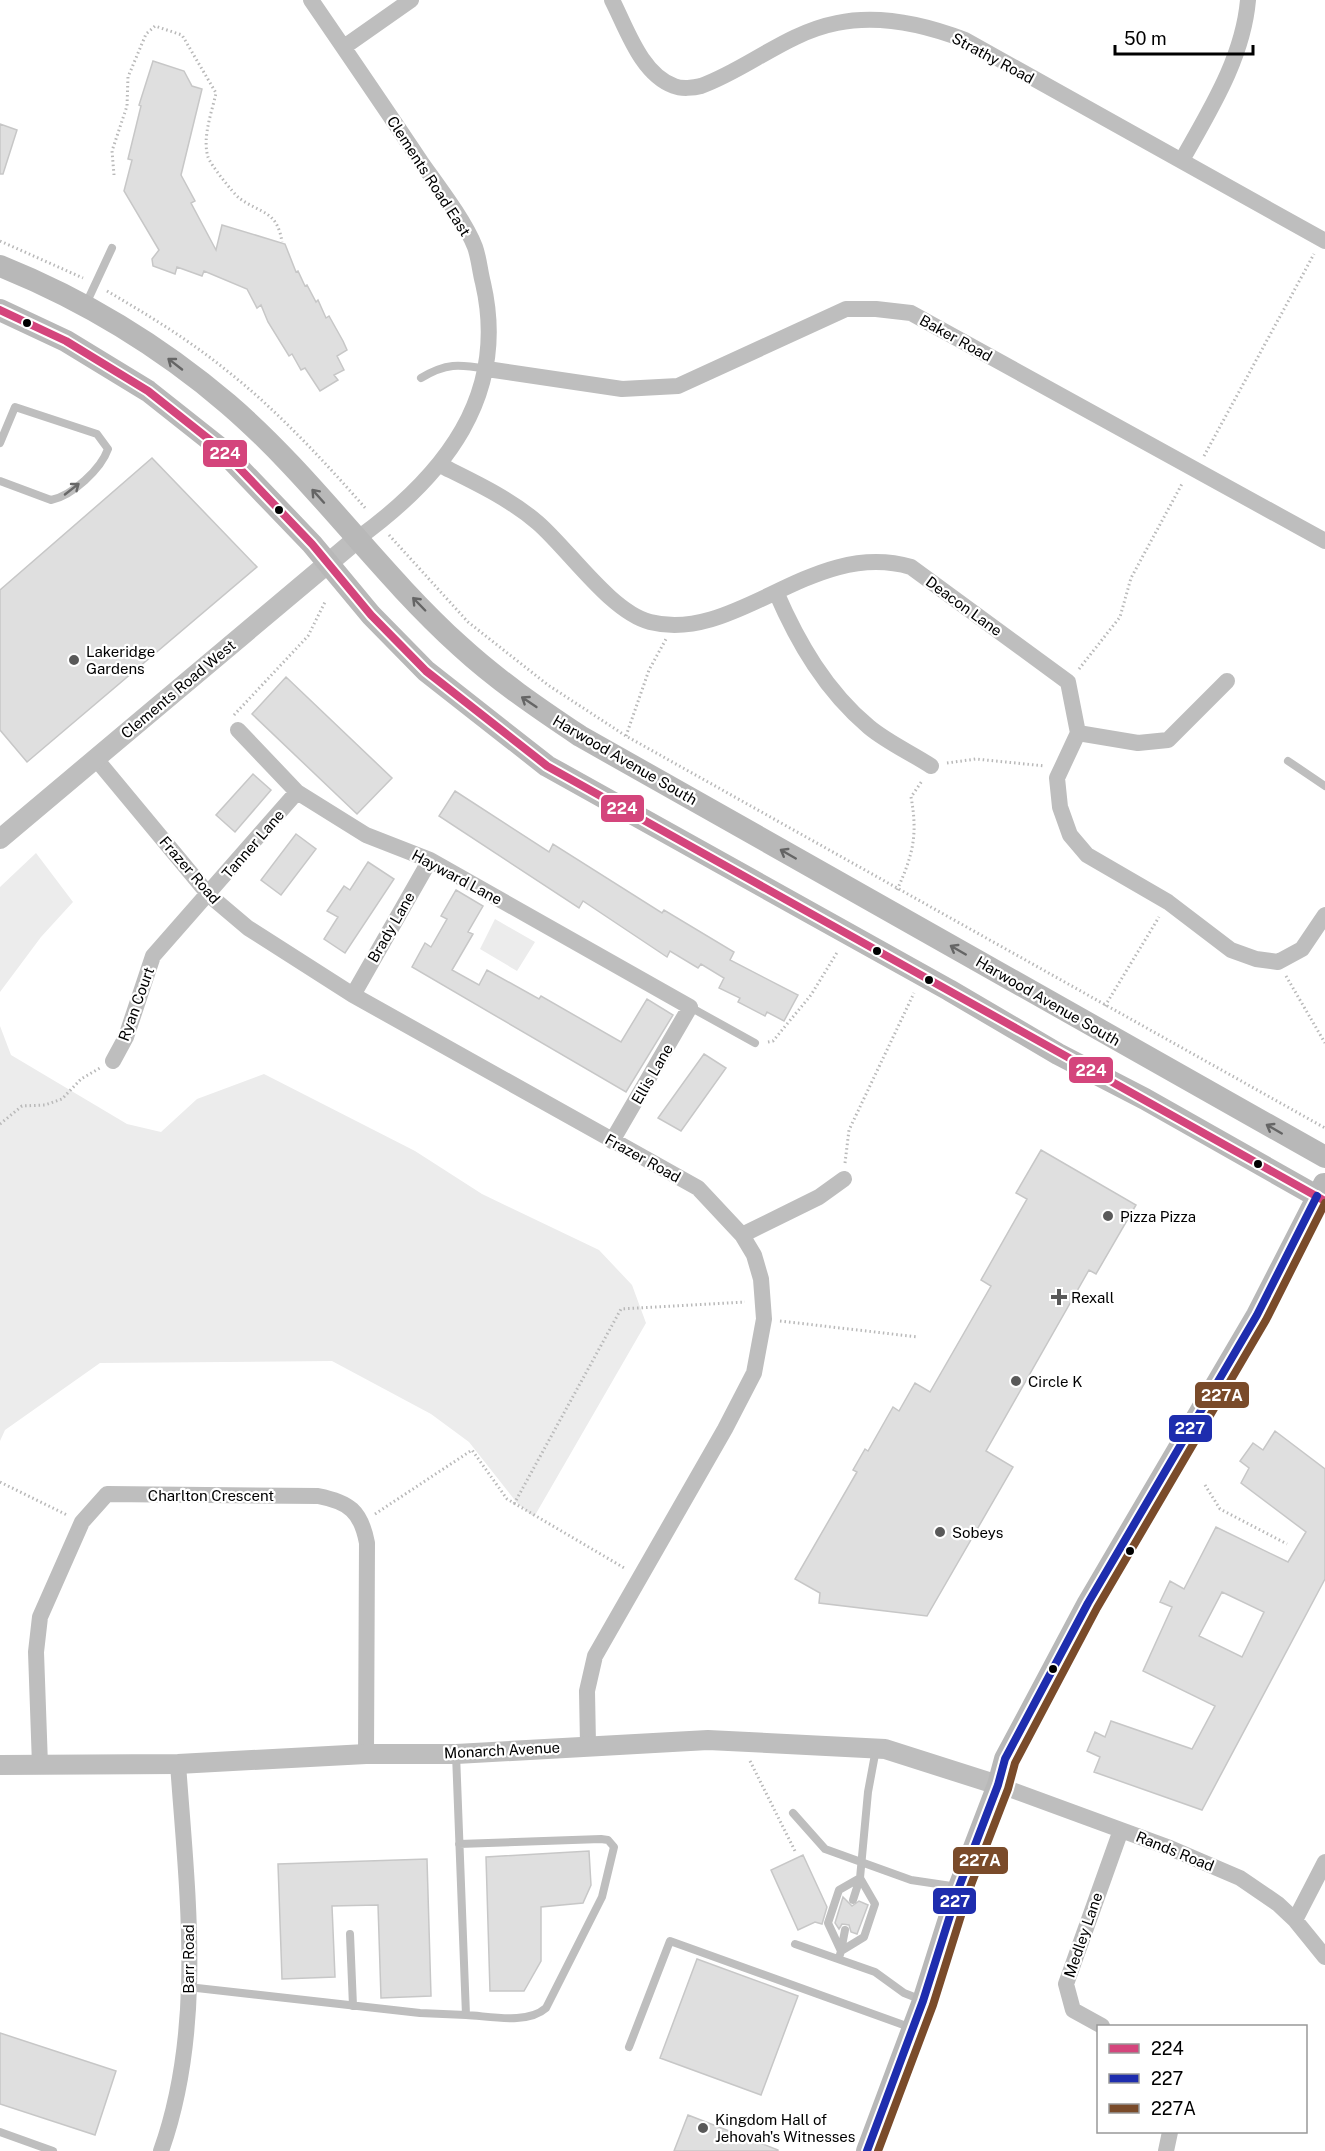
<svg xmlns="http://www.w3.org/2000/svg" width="1325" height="2151" font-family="'Public Sans',sans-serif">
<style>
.green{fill:#ececec}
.building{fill:#dfdfdf;stroke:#c7c7c7;stroke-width:1.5;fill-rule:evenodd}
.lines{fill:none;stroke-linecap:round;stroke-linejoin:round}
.path{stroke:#b9b9b9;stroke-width:3;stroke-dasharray:1.5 3;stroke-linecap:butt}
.service{stroke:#bebebe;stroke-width:8}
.minor{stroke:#bebebe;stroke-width:16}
.tertiary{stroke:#bebebe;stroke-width:20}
.secondary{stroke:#b8b8b8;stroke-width:22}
.bus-1-casing{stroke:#fff;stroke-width:12}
.bus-2-casing{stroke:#fff;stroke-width:12}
.bus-3-casing{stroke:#fff;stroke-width:12}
.bus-1{stroke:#d4457c;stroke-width:8}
.bus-2{stroke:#1e2dae;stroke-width:8}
.bus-3{stroke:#7a4b2a;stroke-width:8}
.oneway{stroke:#656565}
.oneway2{stroke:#686868}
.bus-dot{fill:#000;stroke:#fff;stroke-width:2}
.poi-dot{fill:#595959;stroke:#fff;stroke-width:2}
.labels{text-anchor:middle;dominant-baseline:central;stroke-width:4.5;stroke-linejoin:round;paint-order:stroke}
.street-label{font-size:15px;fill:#000;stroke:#fff}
.poi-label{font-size:15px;fill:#000;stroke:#fff;text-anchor:start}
.line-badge{stroke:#fff;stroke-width:2}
.badge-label{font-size:16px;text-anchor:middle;font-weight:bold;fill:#fff}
</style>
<rect width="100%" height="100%" fill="#fff"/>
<!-- green -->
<path class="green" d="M 36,853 L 73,902 L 41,937 L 0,992 L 0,887 Z
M 495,919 L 535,942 L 517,971 L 480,949 Z
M 0,1026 L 11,1055 L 127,1124 L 161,1132 L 197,1099 L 264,1074 L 415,1151 L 482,1194 L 599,1250 L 632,1285 L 646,1323 L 534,1517 L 517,1503 L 469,1442 L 431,1414 L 332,1361 L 100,1363 L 5,1430 L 0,1441 Z"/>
<!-- building -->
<path class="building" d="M 153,61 L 184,71 L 192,86 L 202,89 L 181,175 L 195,201 L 191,203 L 216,250 L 222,225 L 285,244 L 296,272 L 298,271 L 305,286 L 307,285 L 316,302 L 318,300 L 326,318 L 329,316 L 343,341 L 347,350 L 337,356 L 344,370 L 334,375 L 338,380 L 320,391 L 305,368 L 301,370 L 292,354 L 289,356 L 268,322 L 261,305 L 257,308 L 247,289 L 204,271 L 202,276 L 177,267 L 175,274 L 153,266 L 152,259 L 159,250 L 124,191 L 132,160 L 128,159 L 141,106 L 139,105 Z
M 0,124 L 17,130 L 3,174 L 0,174 Z
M 152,458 L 257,567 L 27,762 L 0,730 L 0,590 Z
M 286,677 L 392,778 L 357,814 L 252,714 Z
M 253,774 L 271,790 L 235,832 L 216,815 Z
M 455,791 L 549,852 L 553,844 L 662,913 L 664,910 L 734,952 L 730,960 L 798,995 L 784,1021 L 767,1012 L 765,1016 L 738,1002 L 740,998 L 719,988 L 724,978 L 701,964 L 698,968 L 670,951 L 667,957 L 583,901 L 579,908 L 439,816 Z
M 296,834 L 316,849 L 281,895 L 261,880 Z
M 368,862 L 394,879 L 345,953 L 324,939 L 338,917 L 327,911 L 344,886 L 350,890 Z
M 456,890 L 483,906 L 468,932 L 473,934 L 452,970 L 479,985 L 487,970 L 539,999 L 541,996 L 621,1042 L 647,999 L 673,1015 L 626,1092 L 412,967 L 425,943 L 431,947 L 447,919 L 441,916 Z
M 704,1054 L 726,1068 L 681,1131 L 658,1118 Z
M 1041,1150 L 1136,1205 L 1096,1274 L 1089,1270 L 986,1451 L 1013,1467 L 927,1616 L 819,1603 L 820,1593 L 795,1579 L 857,1472 L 853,1470 L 865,1449 L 868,1451 L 893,1407 L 899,1411 L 915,1383 L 930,1392 L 991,1286 L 981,1280 L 1027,1199 L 1016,1193 Z
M 1275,1431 L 1325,1469 L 1325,1579 L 1202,1810 L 1094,1772 L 1100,1757 L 1087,1751 L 1095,1732 L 1105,1737 L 1111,1721 L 1192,1749 L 1215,1706 L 1143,1671 L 1172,1607 L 1160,1602 L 1170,1581 L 1184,1589 L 1216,1527 L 1288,1562 L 1306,1532 L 1241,1483 L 1249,1468 L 1240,1461 L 1253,1443 L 1263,1450 ZM 1222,1592 L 1264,1612 L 1242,1657 L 1199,1636 Z
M 589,1851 L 591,1885 L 583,1903 L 541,1907 L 541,1961 L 524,1991 L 490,1991 L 486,1857 Z
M 803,1855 L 827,1907 L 822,1924 L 815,1922 L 798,1930 L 771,1870 Z
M 427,1859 L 431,1996 L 381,1998 L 378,1905 L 332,1906 L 335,1977 L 282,1979 L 278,1864 Z
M 843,1897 L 852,1906 L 859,1901 L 868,1905 L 857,1934 L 851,1932 L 849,1925 L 842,1924 L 839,1929 L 835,1923 Z
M 697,1959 L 798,1996 L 761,2095 L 660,2058 Z
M 0,2033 L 116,2071 L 95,2135 L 0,2104 Z
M 688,2115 L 778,2150 L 778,2151 L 674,2151 Z"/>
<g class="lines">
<!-- path -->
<path class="path" d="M 114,175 L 112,151 L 127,106 L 128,77 L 146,34 L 155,26 L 182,35 L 216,93 C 212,112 202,137 208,157 C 210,164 233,193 239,198 C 261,214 277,210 282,242
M 0,241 L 83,278
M 107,291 C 148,315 189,340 226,370 C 277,410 324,461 367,510
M 1204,456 L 1314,254
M 389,535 L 468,622 L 548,685 L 626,736 L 1325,1128
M 1079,669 L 1120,617 L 1131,578 L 1183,482
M 234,715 L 308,636 L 325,602
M 626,736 L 649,670 L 666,639
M 947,763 L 976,759 L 1045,766
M 897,890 C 913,855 918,835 911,797 L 922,781
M 1286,976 L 1325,1043
M 1105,1006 L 1159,917
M 768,1042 L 773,1041 L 811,995 L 838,951
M 0,1124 L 22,1106 L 45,1105 L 62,1099 L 81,1079 L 100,1068
M 845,1163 L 849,1130 L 914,993
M 780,1321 L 918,1337
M 0,1482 L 67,1515
M 1205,1485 L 1220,1509 L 1287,1544
M 514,1504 L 621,1309 L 745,1302
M 375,1514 L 472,1450 L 507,1499 L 626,1569
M 750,1761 L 796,1853"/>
<!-- service -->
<path class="service" d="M 85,306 L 112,248
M 421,378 C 446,363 459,364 486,369
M 0,443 L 15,407 L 97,434 L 108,449 C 101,469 72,496 51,500 L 0,481
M 1288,761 L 1325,786
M 690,1007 L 755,1043
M 793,1813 L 825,1849 L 911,1880 L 958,1887
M 459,1844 L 601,1839 L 608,1840 L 614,1847 L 602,1897 L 546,2008 C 527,2025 489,2016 466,2015
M 853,1900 L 860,1878
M 350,1934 L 353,2006
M 795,1944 L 875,1972 L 904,1993 L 922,2000
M 841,1951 L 828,1923 L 839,1890 L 860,1878
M 841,1951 L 845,1930
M 839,1958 L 841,1951 L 864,1937 L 875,1904 L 860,1878 L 868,1792 L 876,1749
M 188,1987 L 420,2013 L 466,2015 L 456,1754
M 629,2047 L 670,1941 L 912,2028
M 0,2132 L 53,2151"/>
<!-- minor -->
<path class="minor" d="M 311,0 C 348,54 385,108 421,162 C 438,186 465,221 475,247 C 479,258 480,272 483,283 C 509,396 444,476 357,539
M 612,0 C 627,29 641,74 674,86 C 681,89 694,88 701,86 C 748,69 786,33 837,23 C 880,14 926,25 965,40 L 1325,241
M 344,47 L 411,0
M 1182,160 C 1210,110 1243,58 1248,0
M 487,369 L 622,389 L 678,386 L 846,309 L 876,309 L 911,313 L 1325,541
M 440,465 C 474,482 509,498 538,523 C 569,550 611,612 650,622 C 737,644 813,538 911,567 L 1068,682 L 1078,733 L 1057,778 L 1060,807 L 1070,835 L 1087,855 L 1168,902 L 1231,950 L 1256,959 L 1278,962 L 1302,949 L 1325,915
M 776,592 C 798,643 826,691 869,727 C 887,742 911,753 931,766
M 238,730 L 297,792 L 366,835 L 430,860 L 690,1007 L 612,1141
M 1078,733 L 1138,743 L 1168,740 L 1227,681
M 96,759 L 209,895 L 248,928 L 353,995 L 698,1188 L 742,1235 L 754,1255 L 761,1279 L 764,1319 L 754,1373 L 725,1429 L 595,1656 L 587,1691 L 588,1745
M 353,995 L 430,860
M 113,1061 L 126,1037 L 153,956 L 297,792
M 742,1235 L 819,1197 L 844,1179
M 40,1765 L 36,1652 L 40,1617 L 82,1522 L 107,1494 L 318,1496 C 349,1502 361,1511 367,1543 L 366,1754
M 998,1785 L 1170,1848 L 1240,1878 L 1278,1904 L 1295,1920 L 1325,1957
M 1295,1920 L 1325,1862
M 1102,2026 L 1073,2010 L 1066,1984 L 1121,1830
M 161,2151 C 205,2028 187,1891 178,1764
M 1166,2151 L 1170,2132"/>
<!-- tertiary -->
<path class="tertiary" d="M 0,839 L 357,539
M 0,1765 L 178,1764 L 366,1754 L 456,1754 L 708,1740 L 885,1749 L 998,1785"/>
<!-- secondary -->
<path class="secondary" d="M 0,266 C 82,299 161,347 228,404 C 313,477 377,571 460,646 C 497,680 538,708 580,736 L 1325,1157
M 0,310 L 66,341 L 148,391 L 220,448 L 312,544 L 371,615 L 426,671 L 547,766 L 949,990 L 1058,1054 L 1145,1099 L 1325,1201
M 867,2151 L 923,2001 L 959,1887 L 998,1785 L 1005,1759 L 1088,1603 L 1257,1315 L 1324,1184"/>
<defs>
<path id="bus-1" d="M 0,310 L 66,341 L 148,391 L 220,448 L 312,544 L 371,615 L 426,671 L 547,766 L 1325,1201"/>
<path id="bus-2" d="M 867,2151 L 923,2001 L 959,1887 L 998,1785 L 1005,1759 L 1088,1603 L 1257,1315 L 1317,1196"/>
<path id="bus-3" d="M 878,2151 L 933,2005 L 969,1890 L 1008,1789 L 1015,1763 L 1097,1608 L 1266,1320 L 1325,1203"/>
</defs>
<!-- bus-1 casing -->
<use href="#bus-1" class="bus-1-casing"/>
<!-- bus-2 casing -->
<use href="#bus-2" class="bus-2-casing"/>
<!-- bus-3 casing -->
<use href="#bus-3" class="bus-3-casing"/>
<!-- bus-1 -->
<use href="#bus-1" class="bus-1"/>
<!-- bus-2 -->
<use href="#bus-2" class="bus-2"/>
<!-- bus-3 -->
<use href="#bus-3" class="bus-3"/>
</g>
<!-- one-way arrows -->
<defs><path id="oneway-shaft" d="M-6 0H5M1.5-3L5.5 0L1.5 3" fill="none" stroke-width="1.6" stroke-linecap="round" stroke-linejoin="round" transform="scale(1.5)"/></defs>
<g class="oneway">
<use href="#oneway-shaft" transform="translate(175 364) rotate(-142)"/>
<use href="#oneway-shaft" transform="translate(318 496) rotate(-132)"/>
<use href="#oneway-shaft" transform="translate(419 604) rotate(-134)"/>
<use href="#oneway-shaft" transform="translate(529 702) rotate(-146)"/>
<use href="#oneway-shaft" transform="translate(788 854) rotate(-150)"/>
<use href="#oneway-shaft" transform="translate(958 950) rotate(-150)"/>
<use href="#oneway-shaft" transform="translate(1274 1129) rotate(-150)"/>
</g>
<use class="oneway2" href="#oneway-shaft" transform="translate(72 489) rotate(-38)"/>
<!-- markers -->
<g class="bus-dot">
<circle cx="27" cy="323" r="5"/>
<circle cx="279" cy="510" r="5"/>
<circle cx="877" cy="951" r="5"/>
<circle cx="929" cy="980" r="5"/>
<circle cx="1258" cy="1164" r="5"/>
<circle cx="1130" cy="1551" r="5"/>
<circle cx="1053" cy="1669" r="5"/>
</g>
<g class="poi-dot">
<circle cx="74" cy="660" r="6"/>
<circle cx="1108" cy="1216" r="6"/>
<path d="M1056 1288h6v6h6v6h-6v6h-6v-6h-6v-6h6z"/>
<circle cx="1016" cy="1381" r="6"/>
<circle cx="940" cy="1532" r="6"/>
<circle cx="703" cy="2128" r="6"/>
</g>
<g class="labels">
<!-- street labels -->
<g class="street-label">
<text transform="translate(993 58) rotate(28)">Strathy Road</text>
<text transform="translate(429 176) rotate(57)">Clements Road East</text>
<text transform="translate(956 338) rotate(29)">Baker Road</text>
<text transform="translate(964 606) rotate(36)">Deacon Lane</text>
<text transform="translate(178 689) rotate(-40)">Clements Road West</text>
<text transform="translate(625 760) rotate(30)">Harwood Avenue South</text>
<text transform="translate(253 844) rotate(-49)">Tanner Lane</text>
<text transform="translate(190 870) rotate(49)">Frazer Road</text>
<text transform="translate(457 877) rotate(28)">Hayward Lane</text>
<text transform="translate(391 927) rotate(-60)">Brady Lane</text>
<text transform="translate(1048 1001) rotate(30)">Harwood Avenue South</text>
<text transform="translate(136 1004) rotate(-70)">Ryan Court</text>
<text transform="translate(652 1074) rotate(-60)">Ellis Lane</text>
<text transform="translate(643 1158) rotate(29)">Frazer Road</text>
<text x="211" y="1495">Charlton Crescent</text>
<text transform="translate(502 1750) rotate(-3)">Monarch Avenue</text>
<text transform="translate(1175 1851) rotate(22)">Rands Road</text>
<text transform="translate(1083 1935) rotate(-71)">Medley Lane</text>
<text transform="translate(188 1959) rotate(-90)">Barr Road</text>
</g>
<!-- poi labels -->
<g class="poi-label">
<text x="86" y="651">Lakeridge<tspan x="86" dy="17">Gardens</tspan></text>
<text x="1120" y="1216">Pizza Pizza</text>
<text x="1071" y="1297">Rexall</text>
<text x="1028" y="1381">Circle K</text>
<text x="952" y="1532">Sobeys</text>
<text x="715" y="2119">Kingdom Hall of<tspan x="715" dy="17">Jehovah's Witnesses</tspan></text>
</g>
</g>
<g class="line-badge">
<rect x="202" y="439" width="46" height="29" rx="6" fill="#d4457c"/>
<rect x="600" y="794" width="45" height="29" rx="6" fill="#d4457c"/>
<rect x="1068" y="1056" width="46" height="28" rx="6" fill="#d4457c"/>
<rect x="1194" y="1381" width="56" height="28" rx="6" fill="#7a4b2a"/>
<rect x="1168" y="1414" width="45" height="29" rx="6" fill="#1e2dae"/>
<rect x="952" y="1846" width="57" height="29" rx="6" fill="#7a4b2a"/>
<rect x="932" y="1887" width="45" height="28" rx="6" fill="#1e2dae"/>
</g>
<g class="badge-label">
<text x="225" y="459">224</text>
<text x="622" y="814">224</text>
<text x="1091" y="1076">224</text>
<text x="1222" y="1401">227A</text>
<text x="1190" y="1434">227</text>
<text x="980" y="1866">227A</text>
<text x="955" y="1907">227</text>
</g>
<!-- legend -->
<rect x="1097" y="2025" width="210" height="108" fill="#ffffff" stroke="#999999" stroke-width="1.5"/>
<rect x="1109" y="2044" width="30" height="9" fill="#d4457c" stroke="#999999" stroke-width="1.5"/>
<text x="1151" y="2055" font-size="18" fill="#000000">224</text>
<rect x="1109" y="2074" width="30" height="9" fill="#1e2dae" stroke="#999999" stroke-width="1.5"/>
<text x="1151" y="2085" font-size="18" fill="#000000">227</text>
<rect x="1109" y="2104" width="30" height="9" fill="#7a4b2a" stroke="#999999" stroke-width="1.5"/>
<text x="1151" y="2115" font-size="18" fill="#000000">227A</text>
<!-- scale -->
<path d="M1115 45v9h138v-9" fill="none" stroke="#000000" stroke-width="3"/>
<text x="1124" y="45" font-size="18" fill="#000000" stroke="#ffffff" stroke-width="4.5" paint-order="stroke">50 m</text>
</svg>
